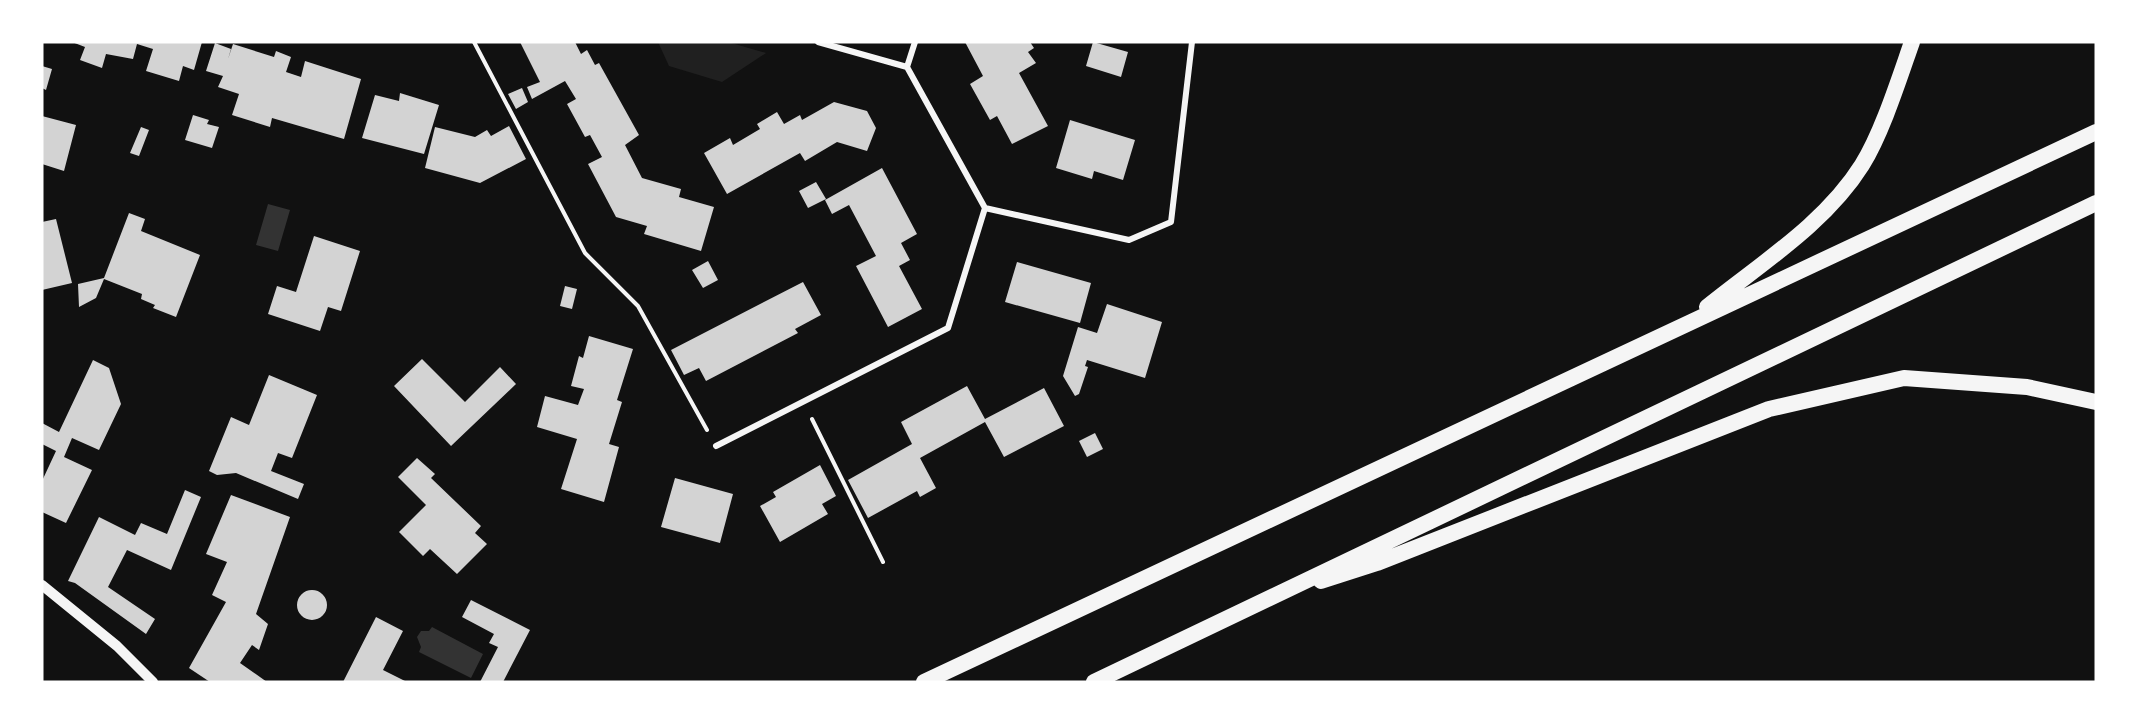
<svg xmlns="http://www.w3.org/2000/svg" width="2138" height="724" font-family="Raleway,sans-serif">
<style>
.green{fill:#202020}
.water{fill:#333}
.building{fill:#d3d3d3}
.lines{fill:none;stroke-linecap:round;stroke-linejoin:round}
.path{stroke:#f5f5f5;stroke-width:4}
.minor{stroke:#f5f5f5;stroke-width:6}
.tertiary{stroke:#f5f5f5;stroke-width:10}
.trunk{stroke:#f5f5f5;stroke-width:16}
</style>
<rect width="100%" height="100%" fill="#111"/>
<!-- green -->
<path class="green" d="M 658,42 L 728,42 L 766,53 L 722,82 L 669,66 Z"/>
<!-- water -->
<path class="water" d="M 268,204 L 290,210 L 278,251 L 256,245 Z
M 432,627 L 483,654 L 471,678 L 419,652 L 421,647 L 417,637 L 421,631 L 429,631 Z"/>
<!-- building -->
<path class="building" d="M 72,42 L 202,42 L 194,70 L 183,66 L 179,81 L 146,71 L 153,49 L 137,44 L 133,59 L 106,54 L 102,68 L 80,60 L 85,47 Z
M 520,42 L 575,42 L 581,54 L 587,50 L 595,65 L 599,63 L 639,135 L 625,145 L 642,178 L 681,189 L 679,197 L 714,207 L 701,251 L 644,234 L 647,226 L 616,217 L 588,164 L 602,157 L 590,135 L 585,137 L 567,104 L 576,99 L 565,81 L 532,99 L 527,87 L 540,82 Z
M 965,42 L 1030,42 L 1034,48 L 1028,52 L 1036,63 L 1019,73 L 1048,126 L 1012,144 L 997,116 L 990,120 L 970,84 L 983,76 Z
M 1093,42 L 1128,52 L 1121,77 L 1086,66 Z
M 215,43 L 231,49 L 228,59 L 233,44 L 274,57 L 276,51 L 291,57 L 286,72 L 301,77 L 305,61 L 361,79 L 344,139 L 272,118 L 270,127 L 232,115 L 239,94 L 218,87 L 223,76 L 206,71 Z
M 42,66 L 52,69 L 46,90 L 42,88 Z
M 522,88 L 528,102 L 516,109 L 508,94 Z
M 400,93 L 439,105 L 424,154 L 362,138 L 375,95 L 399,101 Z
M 834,102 L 867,111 L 876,128 L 867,151 L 837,142 L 805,161 L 800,153 L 727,194 L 704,153 L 730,138 L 733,145 L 760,129 L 757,124 L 777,112 L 784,124 L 800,115 L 802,120 Z
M 193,115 L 209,120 L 207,124 L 219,127 L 212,148 L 185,140 Z
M 42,116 L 76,125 L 64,171 L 42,164 Z
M 1070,120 L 1135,140 L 1123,180 L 1094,171 L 1092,179 L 1056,168 Z
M 509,126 L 526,159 L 480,183 L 425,168 L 435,127 L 475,137 L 487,130 L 491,136 Z
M 141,127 L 149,130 L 139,156 L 130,153 Z
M 882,168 L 917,234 L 901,243 L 910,260 L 899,266 L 922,309 L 888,327 L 856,266 L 876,256 L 849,205 L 832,214 L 825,200 Z
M 816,182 L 826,199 L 808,208 L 799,191 Z
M 129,213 L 145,219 L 141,231 L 200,255 L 176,317 L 153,308 L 155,305 L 141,299 L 142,294 L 104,279 L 96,298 L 79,307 L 78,284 L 104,278 Z
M 56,219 L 72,283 L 42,290 L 42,222 Z
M 314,236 L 360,251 L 341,311 L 328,307 L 320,331 L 268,314 L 277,286 L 296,292 Z
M 708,261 L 718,280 L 703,288 L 692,270 Z
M 1017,262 L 1091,283 L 1080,323 L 1005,302 Z
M 803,282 L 821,315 L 795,329 L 798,333 L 706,381 L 699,368 L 684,375 L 671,350 Z
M 565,286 L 577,289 L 572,309 L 560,306 Z
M 1107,304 L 1162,322 L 1145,378 L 1087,360 L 1085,366 L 1088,367 L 1079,394 L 1075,396 L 1063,376 L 1078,327 L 1097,333 Z
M 589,336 L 633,349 L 617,400 L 622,402 L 609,444 L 619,447 L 604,502 L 561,489 L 577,439 L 537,427 L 545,396 L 578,405 L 584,389 L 571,386 L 579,356 L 583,358 Z
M 422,359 L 465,402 L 500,367 L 516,384 L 451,446 L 394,386 Z
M 93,360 L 109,368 L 121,404 L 99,450 L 72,438 L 64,457 L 92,470 L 66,523 L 42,512 L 42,481 L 56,451 L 42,444 L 42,423 L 59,432 Z
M 269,375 L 317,395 L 292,458 L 278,453 L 271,471 L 304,484 L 298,499 L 236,473 L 217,475 L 209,471 L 231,417 L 249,425 Z
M 967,386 L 985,419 L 1044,388 L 1064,426 L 1004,457 L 985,422 L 920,458 L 936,488 L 920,497 L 917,491 L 868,518 L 848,480 L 912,444 L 901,422 Z
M 1095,433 L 1103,449 L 1087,457 L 1079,441 Z
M 417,458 L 435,474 L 431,478 L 481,526 L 475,533 L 487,544 L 457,574 L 430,549 L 423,556 L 399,532 L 426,505 L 398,477 Z
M 820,465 L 836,496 L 822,504 L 828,514 L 780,542 L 760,506 L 776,497 L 773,492 Z
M 675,478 L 733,494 L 720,543 L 661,527 Z
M 185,490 L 201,497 L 171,570 L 127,550 L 108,587 L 155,619 L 146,634 L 75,583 L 68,581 L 99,517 L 135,535 L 141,523 L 167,534 Z
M 231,495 L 290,517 L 256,614 L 268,624 L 259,650 L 252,645 L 240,663 L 267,682 L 210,682 L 189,668 L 226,602 L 212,595 L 227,562 L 206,554 Z
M297 605a15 15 0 1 1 30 0a15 15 0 1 1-30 0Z
M 471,600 L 530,630 L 503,682 L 480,682 L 498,647 L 489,643 L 494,634 L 462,617 Z
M 376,617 L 403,631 L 383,670 L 407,682 L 343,682 Z"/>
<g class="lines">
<!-- path -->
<path class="path" d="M 474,42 L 585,253 L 638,306 L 707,430
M 812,419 L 883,562"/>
<!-- minor -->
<path class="minor" d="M 818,42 L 907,67 L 985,208 L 1129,240 L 1171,222 L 1192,42
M 907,67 L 915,42
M 716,446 L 948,328 L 985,208"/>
<!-- tertiary -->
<path class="tertiary" d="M 42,585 L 117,646 L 153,682"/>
<!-- trunk -->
<path class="trunk" d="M 1707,307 C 1760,264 1825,224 1862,165 C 1882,133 1899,79 1912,42
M 1321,581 L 1377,563 L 1769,409 L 1904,378 L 2027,387 L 2096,402
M 924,682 L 2096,132
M 1094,682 L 2096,203"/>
</g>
<!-- border -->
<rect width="2138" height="724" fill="none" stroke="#ffffff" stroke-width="87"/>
</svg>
